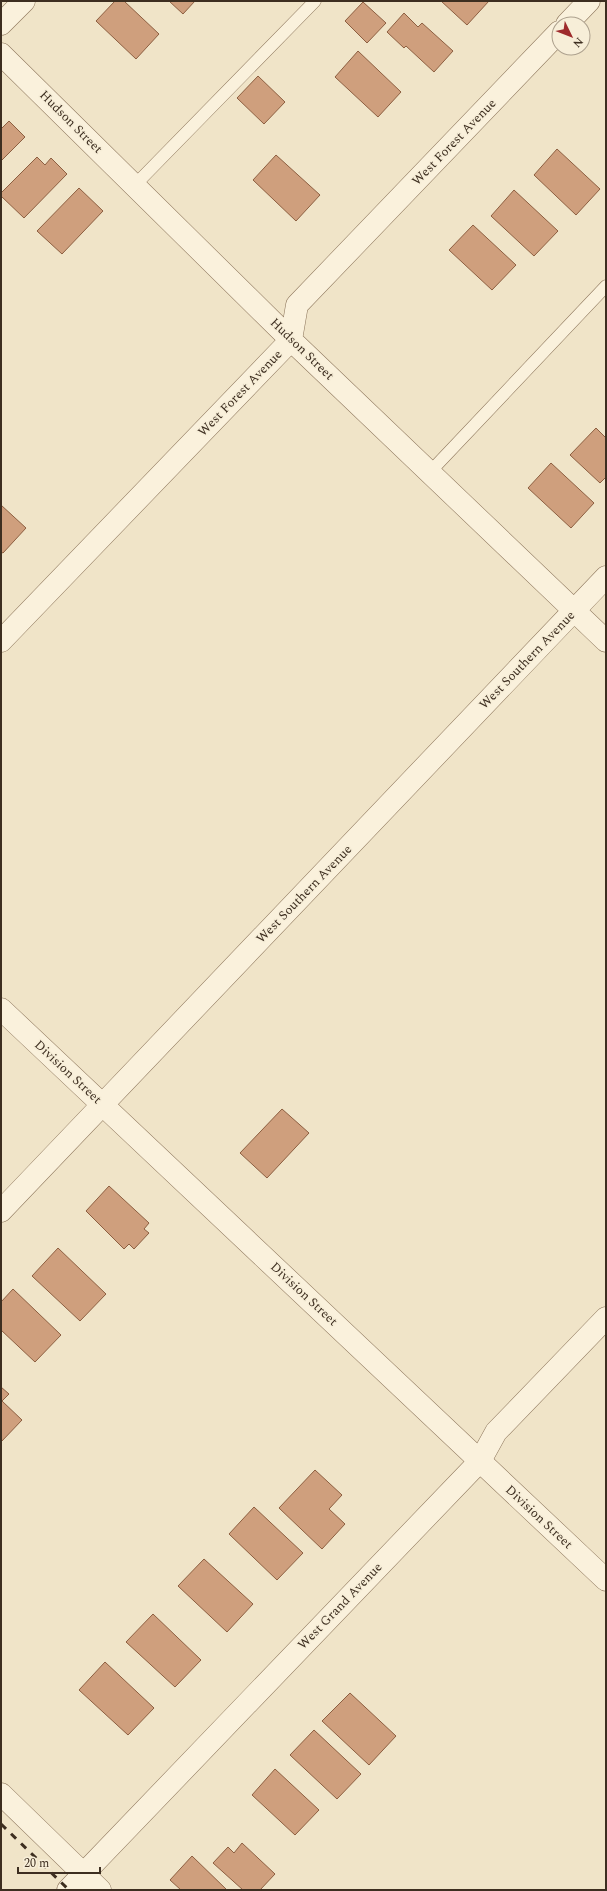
<svg xmlns="http://www.w3.org/2000/svg" width="607" height="1891" font-family="Spectral,serif">
<style>
.building{fill:#cf9f7d;stroke:#8d5f41}
.lines{fill:none;stroke-linecap:round;stroke-linejoin:round}
.service-casing{stroke:#8d765c;stroke-width:13}
.minor-casing{stroke:#8d765c;stroke-width:23}
.tertiary-casing{stroke:#8d765c;stroke-width:23}
.service{stroke:#faf1dc;stroke-width:12}
.minor{stroke:#faf1dc;stroke-width:22}
.tertiary{stroke:#faf1dc;stroke-width:22}
.rail{stroke:#3d2e20;stroke-width:3;stroke-dasharray:7 7;stroke-linecap:butt}
.labels{text-anchor:middle;dominant-baseline:central;stroke-width:3;stroke-linejoin:round;paint-order:stroke}
.street-label{font-size:13px;fill:#3d2e20;stroke:#f7eed8}
</style>
<rect width="100%" height="100%" fill="#f0e4c8"/>
<!-- building -->
<path class="building" d="M 115,1 L 124,1 L 159,34 L 136,59 L 96,21 Z
M 169,1 L 195,1 L 183,14 Z
M 441,1 L 489,1 L 467,25 Z
M 363,2 L 386,23 L 367,43 L 345,21 Z
M 404,13 L 418,27 L 422,23 L 453,51 L 434,72 L 406,46 L 404,48 L 387,32 Z
M 358,51 L 401,92 L 378,117 L 335,77 Z
M 258,76 L 285,102 L 264,124 L 237,98 Z
M 9,121 L 25,137 L 1,161 L 1,126 L 2,128 Z
M 557,149 L 600,189 L 576,215 L 534,175 Z
M 276,155 L 320,195 L 296,221 L 253,180 Z
M 37,157 L 45,165 L 51,158 L 67,174 L 24,218 L 1,196 L 1,193 Z
M 79,188 L 103,211 L 62,254 L 37,231 Z
M 514,190 L 558,231 L 534,256 L 491,216 Z
M 473,225 L 516,265 L 492,290 L 449,250 Z
M 596,428 L 606,438 L 606,477 L 600,483 L 570,455 Z
M 551,463 L 594,503 L 571,528 L 528,488 Z
M 1,505 L 26,528 L 3,553 L 1,552 Z
M 282,1109 L 309,1133 L 267,1178 L 240,1153 Z
M 109,1186 L 149,1223 L 144,1229 L 149,1233 L 134,1249 L 129,1244 L 124,1249 L 86,1211 Z
M 58,1248 L 106,1294 L 80,1321 L 32,1276 Z
M 13,1289 L 61,1335 L 35,1362 L 1,1330 L 1,1302 Z
M 1,1387 L 9,1394 L 2,1401 L 22,1420 L 1,1442 Z
M 315,1470 L 342,1495 L 329,1509 L 345,1524 L 322,1549 L 279,1508 Z
M 254,1507 L 303,1553 L 277,1580 L 229,1534 Z
M 204,1559 L 253,1604 L 227,1632 L 178,1586 Z
M 153,1614 L 201,1660 L 175,1687 L 126,1642 Z
M 105,1662 L 154,1708 L 128,1735 L 79,1690 Z
M 350,1693 L 396,1736 L 369,1765 L 322,1721 Z
M 314,1730 L 361,1774 L 337,1799 L 290,1755 Z
M 275,1769 L 319,1810 L 295,1835 L 252,1795 Z
M 242,1843 L 275,1874 L 260,1890 L 243,1890 L 213,1863 L 228,1847 L 234,1853 Z
M 192,1856 L 227,1890 L 181,1890 L 170,1880 Z"/>
<g class="lines">
<defs>
<path id="service" d="M 135,185 L 315,1
M 430,472 L 606,286"/>
<path id="minor" d="M 1,24 L 24,1
M 567,24 L 589,1
M 1,54 L 291,340 L 606,641
M 1,641 L 291,340 L 297,305 L 559,32
M 1,1211 L 606,577
M 1,1794 L 100,1890
M 68,1890 L 480,1461 L 496,1432 L 606,1318"/>
<path id="tertiary" d="M 1,1009 L 606,1580"/>
</defs>
<!-- service casing -->
<use href="#service" class="service-casing"/>
<!-- minor casing -->
<use href="#minor" class="minor-casing"/>
<!-- tertiary casing -->
<use href="#tertiary" class="tertiary-casing"/>
<!-- service -->
<use href="#service" class="service"/>
<!-- minor -->
<use href="#minor" class="minor"/>
<!-- tertiary -->
<use href="#tertiary" class="tertiary"/>
<!-- rail -->
<path class="rail" d="M 1,1824 L 69,1890"/>
</g>
<g class="labels">
<!-- street labels -->
<g class="street-label">
<text transform="translate(71 122) rotate(45)">Hudson Street</text>
<text transform="translate(454 142) rotate(-46)">West Forest Avenue</text>
<text transform="translate(302 349) rotate(44)">Hudson Street</text>
<text transform="translate(240 393) rotate(-46)">West Forest Avenue</text>
<text transform="translate(527 660) rotate(-46)">West Southern Avenue</text>
<text transform="translate(304 894) rotate(-46)">West Southern Avenue</text>
<text transform="translate(68 1072) rotate(43)">Division Street</text>
<text transform="translate(304 1294) rotate(43)">Division Street</text>
<text transform="translate(539 1517) rotate(43)">Division Street</text>
<text transform="translate(340 1606) rotate(-46)">West Grand Avenue</text>
</g>
</g>
<!-- border -->
<rect width="607" height="1891" fill="none" stroke="#3d2e20" stroke-width="4"/>
<!-- north arrow -->
<g transform="translate(571 36) rotate(133)"><circle r="19" fill="#f7eed8" stroke="#ada18e"/>
<path d="M0-3L7 15L0 10L-7 15Z" fill="#9e2a2b"/>
<text y="-6" font-size="11" font-weight="bold" text-anchor="middle" fill="#3d2e20">N</text>
</g>
<!-- scale -->
<path d="M18 1867v6h82v-6" fill="none" stroke="#3d2e20" stroke-width="2"/>
<text x="24" y="1867" font-size="12" fill="#3d2e20" stroke="#f7eed8" stroke-width="3" paint-order="stroke">20 m</text>
</svg>
